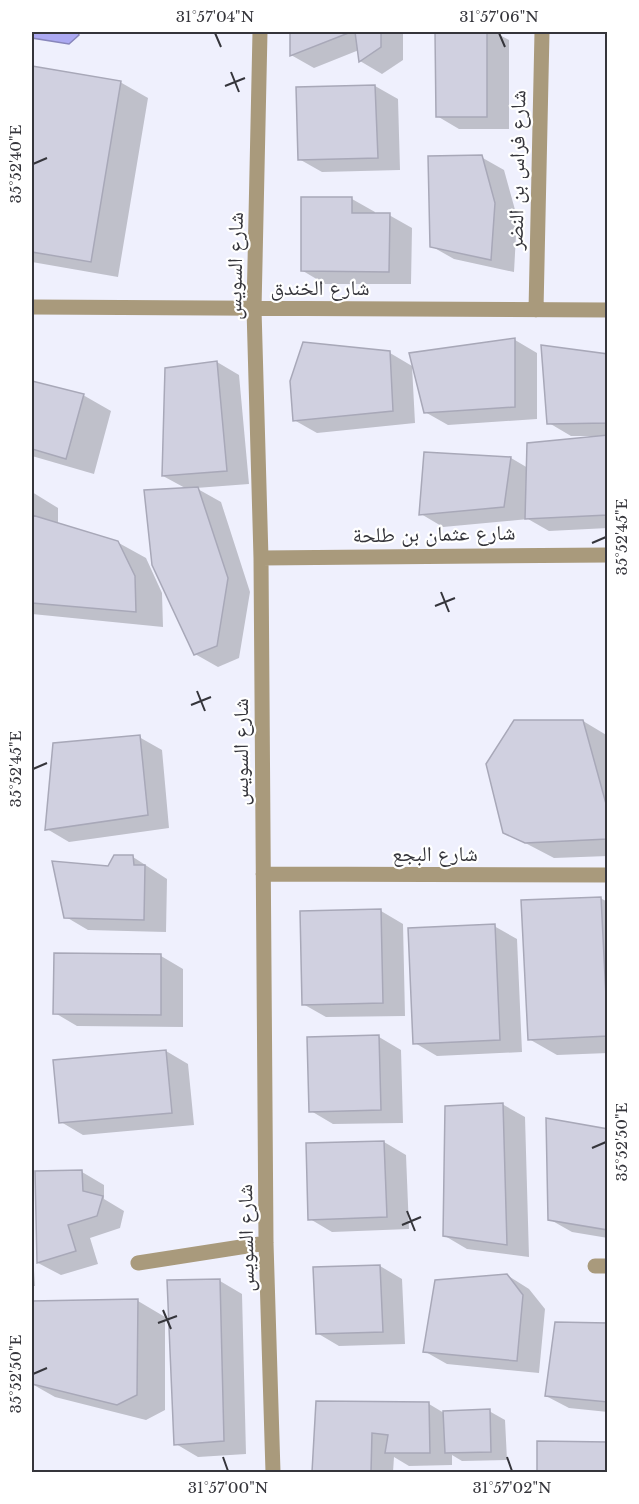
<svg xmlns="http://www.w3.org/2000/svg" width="639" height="1504" font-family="'Libre Baskerville','Noto Naskh Arabic',serif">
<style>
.water{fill:#aca9f2;stroke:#8886bb;stroke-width:1.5}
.shadow{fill:#0003}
.building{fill:#d0d0e0;stroke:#a8a8b8;stroke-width:1.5}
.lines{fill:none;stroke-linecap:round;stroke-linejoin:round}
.street{stroke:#a99a7c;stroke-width:15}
.ticks{fill:none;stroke:#35353b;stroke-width:2}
.labels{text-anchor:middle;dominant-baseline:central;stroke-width:4.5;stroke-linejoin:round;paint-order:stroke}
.street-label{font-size:21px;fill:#35353b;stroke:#fff}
.neatline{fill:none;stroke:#35353b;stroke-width:2}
.ticks-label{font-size:15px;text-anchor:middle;fill:#35353b}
</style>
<rect width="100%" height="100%" fill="#eff0fd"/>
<!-- water -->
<path class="water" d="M 32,32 L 78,32 L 79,35 L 69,44 L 32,38 Z"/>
<!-- shadow -->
<path class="shadow" d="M 291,32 L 403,32 L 403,60 L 382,74 L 360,61 L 359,50 L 314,68 L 291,55 Z
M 437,32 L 494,32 L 509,40 L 509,129 L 459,129 L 437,116 Z
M 32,68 L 120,82 L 148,98 L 118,277 L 32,262 Z
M 375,86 L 398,99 L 400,170 L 322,172 L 299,159 L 297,88 Z
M 481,157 L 504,170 L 517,217 L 514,272 L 454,259 L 431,246 Z
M 303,198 L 352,199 L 375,212 L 374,215 L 389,215 L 412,228 L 411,284 L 325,284 L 303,271 Z
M 515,340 L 537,353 L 537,419 L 448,425 L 425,412 Z
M 390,353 L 412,366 L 415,423 L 317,433 L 294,420 Z
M 608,355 L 608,528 L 549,531 L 528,519 L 443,527 L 421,514 L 425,454 L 511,458 L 528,468 L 595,438 L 595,436 L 571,436 L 549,423 Z
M 217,362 L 239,375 L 249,484 L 196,488 L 221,502 L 250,592 L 239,658 L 218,667 L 195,654 L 187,489 L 163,476 Z
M 32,383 L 83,395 L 111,411 L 94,474 L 32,456 Z
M 32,492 L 58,508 L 58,524 L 117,542 L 146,558 L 162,593 L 163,627 L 32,614 Z
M 583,721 L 608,736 L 608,856 L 554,858 L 504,832 Z
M 139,737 L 162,750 L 169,828 L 69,842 L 47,829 Z
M 133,857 L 167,879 L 166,932 L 88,930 L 66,917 L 109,868 Z
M 600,898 L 608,902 L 608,1053 L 557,1055 L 529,1039 Z
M 381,911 L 403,924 L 405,1016 L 326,1017 L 303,1004 Z
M 494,926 L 517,939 L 522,1052 L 437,1056 L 415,1043 Z
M 161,956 L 183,969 L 183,1027 L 77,1026 L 55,1013 Z
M 379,1037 L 401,1050 L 403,1123 L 333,1124 L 311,1111 L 308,1038 Z
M 166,1051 L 188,1064 L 194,1125 L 83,1135 L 61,1122 Z
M 502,1104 L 525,1117 L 529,1257 L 467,1249 L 445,1236 Z
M 608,1131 L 608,1238 L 572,1232 L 549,1219 Z
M 384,1142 L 406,1155 L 409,1229 L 332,1232 L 310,1219 Z
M 82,1172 L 104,1185 L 104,1199 L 124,1211 L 120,1228 L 90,1238 L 98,1264 L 61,1275 L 38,1263 L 36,1173 Z
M 32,1239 L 35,1286 L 32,1286 Z
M 380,1266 L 402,1279 L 405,1344 L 339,1346 L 317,1333 Z
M 507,1275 L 529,1289 L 545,1309 L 539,1373 L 447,1364 L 424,1351 Z
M 220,1281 L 242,1294 L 246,1454 L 198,1457 L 176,1444 Z
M 138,1301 L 165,1317 L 165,1410 L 146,1420 L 55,1397 L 32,1384 L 32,1302 Z
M 608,1325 L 608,1412 L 569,1408 L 546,1396 Z
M 317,1402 L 429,1404 L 444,1413 L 489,1411 L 505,1420 L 507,1460 L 462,1461 L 452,1455 L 452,1465 L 409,1466 L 394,1457 L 393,1472 L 314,1472 Z
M 539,1443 L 608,1443 L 608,1472 L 539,1472 Z"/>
<!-- building -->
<path class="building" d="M 290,32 L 351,32 L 290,56 Z
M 355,32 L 381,32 L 381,47 L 359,62 Z
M 435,32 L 487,32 L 487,117 L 436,117 Z
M 32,66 L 121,81 L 91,262 L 32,252 Z
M 375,85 L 378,158 L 298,160 L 296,87 Z
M 482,155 L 495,203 L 491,260 L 430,247 L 428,156 Z
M 301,197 L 352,197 L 352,213 L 390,213 L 389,272 L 301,271 Z
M 515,338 L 515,407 L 424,413 L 409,353 Z
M 303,342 L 390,351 L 393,411 L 293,421 L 290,381 Z
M 541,345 L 608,354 L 608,423 L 547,424 Z
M 217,361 L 227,471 L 162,476 L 165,368 Z
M 32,381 L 84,394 L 66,459 L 32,449 Z
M 608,435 L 608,515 L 525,519 L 527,443 Z
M 424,452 L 511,457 L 504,507 L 419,515 Z
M 198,487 L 228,578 L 217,646 L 194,655 L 152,565 L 144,490 Z
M 32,515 L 118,541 L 135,576 L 136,612 L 32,603 Z
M 514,720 L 583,720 L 608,811 L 608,839 L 525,843 L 503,833 L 486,764 Z
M 140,735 L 148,815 L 45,830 L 53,743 Z
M 114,855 L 133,855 L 134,865 L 145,865 L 144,920 L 64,918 L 52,861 L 108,866 Z
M 601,897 L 608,1036 L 528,1040 L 521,900 Z
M 381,909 L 383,1003 L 302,1005 L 300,911 Z
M 495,924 L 500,1040 L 413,1044 L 408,928 Z
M 54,953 L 161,954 L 161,1015 L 53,1014 Z
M 379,1035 L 381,1110 L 309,1112 L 307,1037 Z
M 166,1050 L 172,1113 L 59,1123 L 53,1060 Z
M 503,1103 L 507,1245 L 443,1236 L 445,1106 Z
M 546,1118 L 608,1129 L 608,1230 L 548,1220 Z
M 384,1141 L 387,1217 L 308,1220 L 306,1143 Z
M 82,1170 L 83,1191 L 103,1196 L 97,1216 L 68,1225 L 76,1251 L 37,1263 L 35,1171 Z
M 380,1265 L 383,1332 L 316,1334 L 313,1267 Z
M 507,1274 L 523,1295 L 517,1361 L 423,1352 L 435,1280 Z
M 220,1279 L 224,1441 L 174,1445 L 167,1280 Z
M 138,1299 L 137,1395 L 117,1405 L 32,1384 L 32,1301 Z
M 555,1322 L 608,1323 L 608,1402 L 545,1396 Z
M 316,1401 L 429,1402 L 430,1453 L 385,1453 L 388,1435 L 372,1433 L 371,1472 L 312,1472 Z
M 490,1409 L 491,1452 L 445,1453 L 443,1411 Z
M 537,1441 L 608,1442 L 608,1472 L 537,1472 Z"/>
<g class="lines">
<!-- street -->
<path class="street" d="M 260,32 L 254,309 L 261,558 L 266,1243 L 273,1472
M 32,307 L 608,310
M 536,310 L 542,32
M 261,558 L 608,555
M 263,874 L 608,875
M 138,1263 L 266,1243
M 595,1266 L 608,1266"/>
</g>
<!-- ticks -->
<path class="ticks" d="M 215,33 L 221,47M 499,33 L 505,47M 231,72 L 239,92M 225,86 L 245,78M 33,164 L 47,158M 592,543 L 606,537M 441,592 L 449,612M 435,606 L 455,598M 197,691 L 205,711M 191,705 L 211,697M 33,769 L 47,763M 592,1148 L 606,1142M 407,1211 L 415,1231M 402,1225 L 421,1217M 163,1310 L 171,1329M 158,1323 L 177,1316M 33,1374 L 47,1368M 223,1457 L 228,1471M 507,1457 L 512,1471"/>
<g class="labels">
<!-- street labels -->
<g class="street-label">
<text transform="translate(517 170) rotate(-89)">شارع فراس بن النضر</text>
<text transform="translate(235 266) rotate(-89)">شارع السويس</text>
<text x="320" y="288">شارع الخندق</text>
<text transform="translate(434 534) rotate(-1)">شارع عثمان بن طلحة</text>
<text transform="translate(241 752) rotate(-90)">شارع السويس</text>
<text x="435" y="854">شارع البجع</text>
<text transform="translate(246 1238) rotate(-91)">شارع السويس</text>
</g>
</g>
<!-- border -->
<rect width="639" height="1504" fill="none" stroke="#ffffff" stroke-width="66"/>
<rect x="33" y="33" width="573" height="1438" class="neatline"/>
<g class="ticks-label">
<text x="215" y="22">31°57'04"N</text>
<text x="499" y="22">31°57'06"N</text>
<text transform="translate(16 164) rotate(-90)" y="5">35°52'40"E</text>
<text transform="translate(622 537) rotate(-90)" y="5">35°52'45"E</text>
<text transform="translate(16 769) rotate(-90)" y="5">35°52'45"E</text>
<text transform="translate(622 1142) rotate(-90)" y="5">35°52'50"E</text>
<text transform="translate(16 1374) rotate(-90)" y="5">35°52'50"E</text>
<text x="228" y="1493">31°57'00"N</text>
<text x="512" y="1493">31°57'02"N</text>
</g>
</svg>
